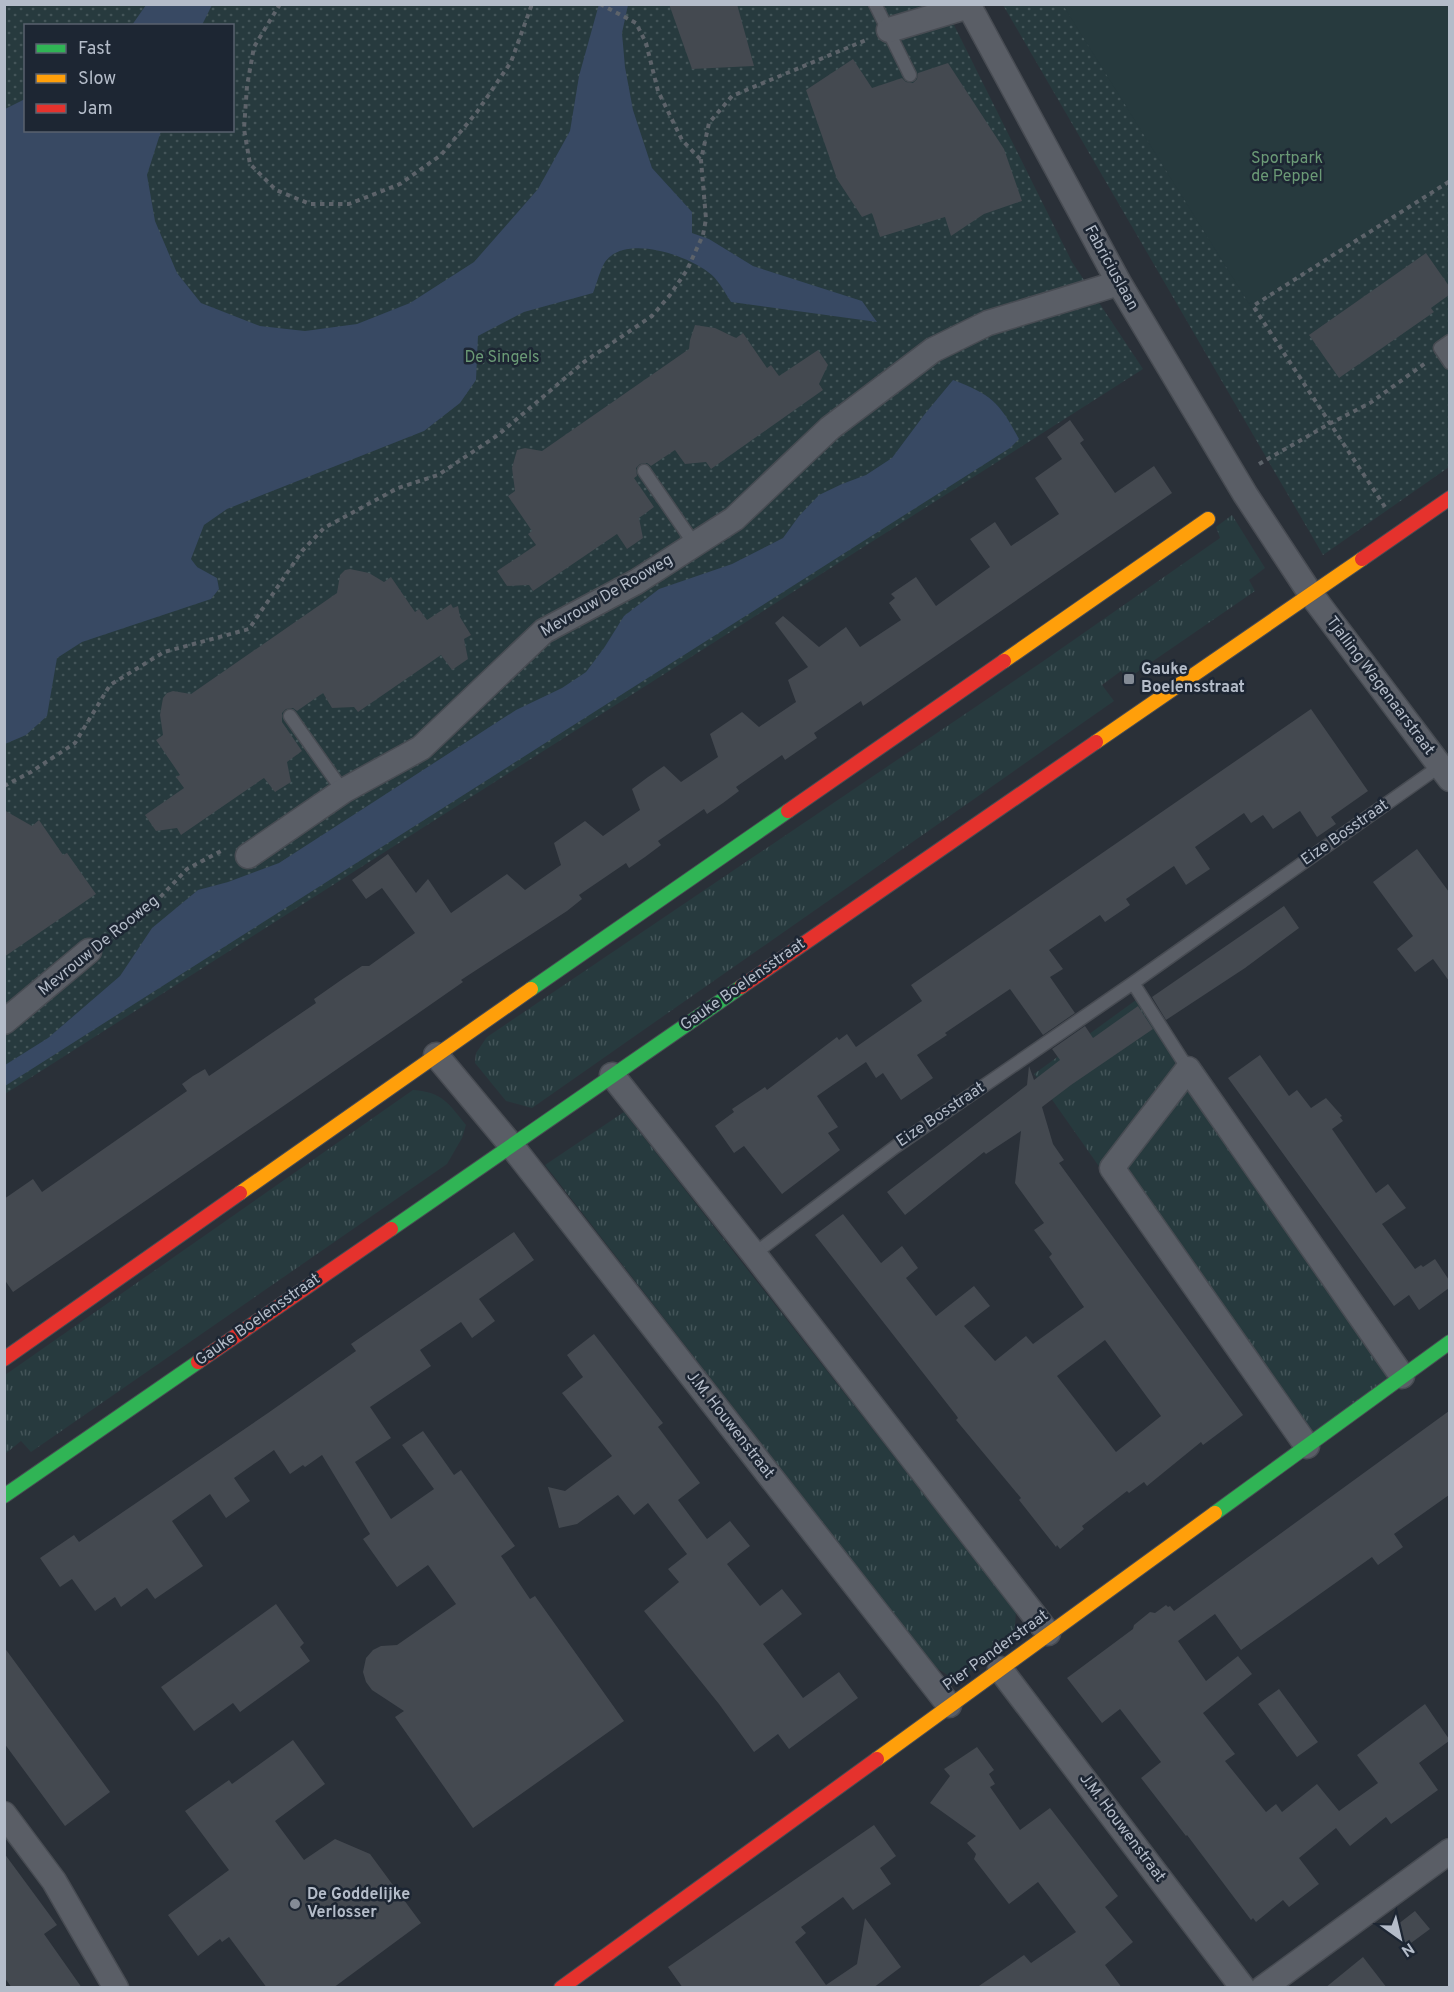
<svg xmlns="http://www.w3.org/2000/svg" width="1454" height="1992" font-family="Overpass,sans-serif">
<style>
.grass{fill:url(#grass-tufts)}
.park{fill:url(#park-dots);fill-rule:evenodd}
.pitch{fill:#273a3e}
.water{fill:#384963}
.building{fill:#444950;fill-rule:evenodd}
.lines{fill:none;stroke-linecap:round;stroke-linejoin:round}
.lane-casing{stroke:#484c53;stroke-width:15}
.street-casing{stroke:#484c53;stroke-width:27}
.fast-casing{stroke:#484c53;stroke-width:16}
.slow-casing{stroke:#484c53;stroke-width:16}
.jam-casing{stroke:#484c53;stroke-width:16}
.path{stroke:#5d636a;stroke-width:4;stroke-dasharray:4.5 4.5;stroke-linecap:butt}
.lane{stroke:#5a5e66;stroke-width:12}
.street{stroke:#5a5e66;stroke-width:24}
.fast{stroke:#30b455;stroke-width:14}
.slow{stroke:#ff9f0a;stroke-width:14}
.jam{stroke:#e5322d;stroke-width:14}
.poi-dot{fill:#848b96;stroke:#1d2633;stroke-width:2}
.labels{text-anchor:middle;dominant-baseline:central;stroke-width:5;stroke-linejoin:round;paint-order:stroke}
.park-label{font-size:16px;fill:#6b9a76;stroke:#1d2633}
.street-label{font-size:16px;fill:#b4bcc9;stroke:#1d2633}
.poi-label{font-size:16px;font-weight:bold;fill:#b4bcc9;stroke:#1d2633;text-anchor:start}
</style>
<defs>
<pattern id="grass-tufts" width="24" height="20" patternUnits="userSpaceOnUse" patternTransform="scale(1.5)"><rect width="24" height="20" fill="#273a3e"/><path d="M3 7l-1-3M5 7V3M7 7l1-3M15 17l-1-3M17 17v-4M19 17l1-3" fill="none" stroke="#445559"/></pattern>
<pattern id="park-dots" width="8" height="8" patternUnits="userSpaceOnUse" patternTransform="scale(1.5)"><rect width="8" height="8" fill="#273a3e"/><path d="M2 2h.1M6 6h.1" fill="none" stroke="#445559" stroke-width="1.8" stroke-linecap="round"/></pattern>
</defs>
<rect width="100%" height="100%" fill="#2a3038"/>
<!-- grass -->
<path class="grass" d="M 1232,515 L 1265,568 L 1249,580 L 1255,591 L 1127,679 L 1121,671 L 1102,685 L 1114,701 L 532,1108 L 506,1101 L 475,1063 L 476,1053 L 487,1037 L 1042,662 L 1220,538 L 1216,527 Z
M 1136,1000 L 1395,1375 L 1295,1445 L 1034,1074 Z
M 413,1090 C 443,1092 449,1104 466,1125 L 462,1138 L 447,1164 L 31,1452 L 21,1441 L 5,1454 L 5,1375 Z
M 624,1112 L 1016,1612 L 1014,1639 L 963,1677 L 949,1676 L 935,1667 L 545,1165 Z"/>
<!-- park -->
<path class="park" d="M 5,5 L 944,5 L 1072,262 L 1143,369 L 5,1094 ZM 26,26 L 232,26 L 232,130 L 26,130 Z
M 1003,5 L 1449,5 L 1449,467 L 1323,555 Z"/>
<!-- pitch -->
<path class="pitch" d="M 1063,5 L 1449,5 L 1449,183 L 1251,307 Z"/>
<!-- water -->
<path class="water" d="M 599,4 L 628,5 L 622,33 L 625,67 L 633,110 L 652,168 L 692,212 L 692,233 L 709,239 L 753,266 L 862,301 L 877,322 L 731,302 C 724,291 718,279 708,272 C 686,255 625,234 605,262 C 600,270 597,283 593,293 L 524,312 L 478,336 L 476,380 L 460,403 L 424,431 L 227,509 L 204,525 L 191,559 L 197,567 L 217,578 L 219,589 L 211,599 L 82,642 L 57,658 L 47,716 L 26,735 L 5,744 L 5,109 L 25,99 L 26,130 L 161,131 L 147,175 L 155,221 L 177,273 L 201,303 L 260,326 L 305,331 L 357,324 L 410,303 L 474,262 L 538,189 L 570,131 L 579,76 Z
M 146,5 L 146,4 L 212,5 L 202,25 L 132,25 Z
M 953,380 C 991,394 1000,403 1019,439 L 1010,448 L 5,1086 L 5,1065 L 48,1038 L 120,976 L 152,928 L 198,890 L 228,882 L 279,863 L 516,710 L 562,688 L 586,672 L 604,648 L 624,616 L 659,589 L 732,564 L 783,538 L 799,516 L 819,495 L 842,484 L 866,475 L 892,458 L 924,415 Z"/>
<!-- building -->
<path class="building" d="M 669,4 L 737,4 L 754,66 L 692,69 Z
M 853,59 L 872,88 L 902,78 L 906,82 L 913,83 L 917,79 L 918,73 L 948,63 L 1004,149 L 1022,201 L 984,214 L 951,236 L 945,217 L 880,237 L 872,213 L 862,217 L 837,179 L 806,90 Z
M 1426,253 L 1449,286 L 1449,295 L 1431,308 L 1434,312 L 1339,378 L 1309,335 Z
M 695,325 L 715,328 L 736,338 L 743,333 L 767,368 L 771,365 L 779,376 L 818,350 L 828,365 L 819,384 L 823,390 L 711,469 L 706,462 L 685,464 L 675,450 L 651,466 L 647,463 L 640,464 L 636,468 L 637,476 L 634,478 L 654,507 L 639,518 L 643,538 L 627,549 L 617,534 L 533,591 L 529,585 L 507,586 L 497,571 L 536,545 L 528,534 L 532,531 L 508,496 L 515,491 L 512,468 L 517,450 L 525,448 L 542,451 L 689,349 L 690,340 Z
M 1070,420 L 1084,440 L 1080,443 L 1115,493 L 1154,466 L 1172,493 L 863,706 L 861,701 L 814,733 L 817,738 L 785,760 L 782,755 L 736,787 L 739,791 L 723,803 L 707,814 L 704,809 L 658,841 L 661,845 L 645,857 L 629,868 L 626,863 L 579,895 L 582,899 L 567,911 L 461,980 L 463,982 L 407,1021 L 13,1292 L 4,1279 L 4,1199 L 33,1179 L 42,1192 L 187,1091 L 182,1084 L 193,1076 L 205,1069 L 209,1076 L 316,1003 L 314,999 L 344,978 L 362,966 L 369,966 L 415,933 L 382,888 L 366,899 L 352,880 L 388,854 L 416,893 L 428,879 L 451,913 L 507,874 L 525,890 L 561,865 L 554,843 L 585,821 L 603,836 L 640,810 L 632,789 L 648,777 L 664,766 L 681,782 L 718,757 L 710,734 L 742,712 L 759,727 L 796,702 L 788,680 L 808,667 L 775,623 L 783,616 L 819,647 L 846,627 L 860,647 L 901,620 L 889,603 L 895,598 L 891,594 L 916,577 L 936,606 L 990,567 L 970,539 L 995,522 L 1011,546 L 1059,514 L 1035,478 L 1062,459 L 1047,437 Z
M 350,569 L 369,573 L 384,582 L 391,577 L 415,612 L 419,609 L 427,620 L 451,604 L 453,608 L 458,606 L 460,617 L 471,635 L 464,639 L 468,659 L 452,670 L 441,655 L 358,712 L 354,707 L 332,708 L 323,693 L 297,711 L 293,708 L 286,709 L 282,713 L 282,722 L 302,751 L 287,762 L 291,782 L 275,792 L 264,778 L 181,835 L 177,828 L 156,831 L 145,815 L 184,788 L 176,777 L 180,775 L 156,740 L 163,735 L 160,715 L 163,698 L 167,693 L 173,691 L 191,694 L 337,593 L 340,575 L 345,570 Z
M 1311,709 L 1368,791 L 1331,817 L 1336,824 L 1317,837 L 1300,811 L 1273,829 L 1263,815 L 1251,823 L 1244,813 L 1195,847 L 1210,869 L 1186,885 L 1174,866 L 1126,899 L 1130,905 L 1105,922 L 1100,915 L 1049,950 L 1063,969 L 1050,977 L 1075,1013 L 1043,1035 L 1010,989 L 945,1033 L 947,1035 L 917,1055 L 933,1078 L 901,1100 L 883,1073 L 876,1078 L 866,1062 L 817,1096 L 838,1127 L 828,1133 L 840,1150 L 782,1194 L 744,1146 L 734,1153 L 715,1126 L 734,1112 L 732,1109 L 765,1087 L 767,1090 L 837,1037 L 839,1040 L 847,1034 L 856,1047 L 922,1001 L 911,985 Z
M 4,810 L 32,826 L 39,820 L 63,855 L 67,853 L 96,894 L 4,957 Z
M 1417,849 L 1449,892 L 1449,981 L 1433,959 L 1415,972 L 1397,949 L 1413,936 L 1373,882 Z
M 1284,906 L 1299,928 L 1245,968 L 1166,1020 L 1152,997 Z
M 1138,1006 L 1153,1029 L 1071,1085 L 1042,1107 L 1053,1144 L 1064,1160 L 1059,1163 L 1243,1415 L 1203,1445 L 1201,1442 L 1147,1486 L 1144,1482 L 1129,1493 L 1127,1491 L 1082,1526 L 1084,1529 L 1060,1549 L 1057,1545 L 1056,1547 L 1019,1500 L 1021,1498 L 956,1420 L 958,1418 L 956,1415 L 815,1235 L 843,1214 L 881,1263 L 902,1246 L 918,1268 L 906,1278 L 936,1316 L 974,1286 L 990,1306 L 964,1326 L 995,1361 L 1026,1336 L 1033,1344 L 1084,1307 L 1049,1257 L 1052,1254 L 1034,1230 L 1044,1223 L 1015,1183 L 1021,1131 L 986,1154 L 984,1152 L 905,1215 L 887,1192 L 1027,1085 L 1029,1066 L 1034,1080 L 1060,1060 L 1052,1049 L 1085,1026 L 1093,1038 ZM 1105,1340 L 1161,1416 L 1116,1452 L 1057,1376 Z
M 1260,1055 L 1289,1096 L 1297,1090 L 1311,1108 L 1326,1098 L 1342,1116 L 1340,1117 L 1343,1121 L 1332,1129 L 1376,1193 L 1388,1184 L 1406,1208 L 1382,1224 L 1415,1269 L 1421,1265 L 1423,1267 L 1435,1259 L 1449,1280 L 1449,1288 L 1419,1310 L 1409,1295 L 1394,1306 L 1228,1078 Z
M 514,1232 L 534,1260 L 479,1299 L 495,1321 L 472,1338 L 461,1322 L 420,1350 L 431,1366 L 370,1407 L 391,1438 L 355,1462 L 391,1519 L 434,1489 L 402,1445 L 423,1431 L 454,1475 L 461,1470 L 515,1546 L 501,1556 L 530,1599 L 535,1596 L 624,1721 L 473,1828 L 395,1717 L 404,1711 L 372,1690 L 366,1682 L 363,1672 L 366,1658 L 373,1650 L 381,1646 L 397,1645 L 456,1604 L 428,1565 L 397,1587 L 363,1539 L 370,1534 L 322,1455 L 305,1467 L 303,1465 L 290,1474 L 274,1450 L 234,1478 L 250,1501 L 226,1518 L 210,1494 L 172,1521 L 203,1566 L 155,1599 L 147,1588 L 121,1607 L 115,1597 L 95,1611 L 72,1579 L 60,1587 L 40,1558 L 74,1535 L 79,1542 L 268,1413 L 356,1351 L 351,1344 Z
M 594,1334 L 663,1423 L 658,1427 L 700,1483 L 678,1500 L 707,1539 L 730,1521 L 750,1546 L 727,1564 L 760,1606 L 782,1589 L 802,1614 L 763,1644 L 803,1698 L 839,1672 L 858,1698 L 789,1749 L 778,1734 L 754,1752 L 719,1704 L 644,1611 L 679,1582 L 668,1569 L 687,1554 L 648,1503 L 634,1515 L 618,1495 L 577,1524 L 559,1528 L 548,1487 L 565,1491 L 612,1456 L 562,1393 L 583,1377 L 567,1355 Z
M 1449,1411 L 1449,1495 L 1394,1534 L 1403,1547 L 1378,1565 L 1372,1557 L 1241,1650 L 1215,1614 L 1178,1641 L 1206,1681 L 1238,1656 L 1252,1674 L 1203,1713 L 1235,1754 L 1225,1761 L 1266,1812 L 1276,1804 L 1282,1812 L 1317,1784 L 1339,1811 L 1378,1783 L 1357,1755 L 1425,1704 L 1449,1739 L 1449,1741 L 1419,1763 L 1438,1790 L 1391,1824 L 1386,1817 L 1350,1846 L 1336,1828 L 1299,1858 L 1319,1884 L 1289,1907 L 1283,1900 L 1256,1922 L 1253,1918 L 1251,1920 L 1187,1835 L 1186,1836 L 1141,1778 L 1161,1762 L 1120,1709 L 1102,1723 L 1067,1678 L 1133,1629 L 1134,1625 L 1150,1612 L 1155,1613 L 1166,1605 L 1168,1607 L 1170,1606 L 1174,1611 Z
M 276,1604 L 304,1643 L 300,1647 L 310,1661 L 240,1712 L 233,1703 L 194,1731 L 161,1687 Z
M 4,1647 L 110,1792 L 65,1826 L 4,1743 Z
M 1279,1689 L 1318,1742 L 1297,1757 L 1258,1704 Z
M 293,1740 L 325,1784 L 275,1821 L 304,1860 L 335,1839 L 370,1854 L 421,1923 L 333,1988 L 267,1988 L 229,1937 L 222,1942 L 220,1939 L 198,1956 L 168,1915 L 229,1870 L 185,1811 L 229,1780 L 232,1784 Z
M 977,1747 L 994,1770 L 989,1774 L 995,1784 L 990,1787 L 1020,1830 L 1050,1808 L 1118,1896 L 1105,1907 L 1133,1942 L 1105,1965 L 1122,1988 L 976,1988 L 1024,1955 L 1031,1963 L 1076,1932 L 1038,1882 L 1009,1904 L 974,1859 L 976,1854 L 967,1843 L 976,1836 L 930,1803 L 950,1776 L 944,1769 Z
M 874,1825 L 896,1856 L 880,1868 L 891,1884 L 853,1910 L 843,1897 L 801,1927 L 806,1933 L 795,1942 L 826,1985 L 857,1964 L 865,1918 L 901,1967 L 873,1988 L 683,1988 L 668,1967 Z
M 4,1853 L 57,1925 L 44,1934 L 82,1988 L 12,1988 L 4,1977 Z
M 1415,1911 L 1430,1929 L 1407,1946 L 1393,1928 Z
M 1363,1957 L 1387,1988 L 1325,1988 Z"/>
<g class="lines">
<defs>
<path id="lane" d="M 875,4 L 910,75
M 1450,341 L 1440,348 L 1450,363
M 644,471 L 695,545
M 290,716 L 343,791
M 1133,983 L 1188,1069
M 754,1254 L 895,1147 L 1133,983 L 1440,766"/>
<path id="street" d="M 889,30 L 969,6 L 1119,283 L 1245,494 L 1310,593 L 1450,779
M 248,856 L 343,791 L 421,748 L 544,631 L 636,582 L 734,519 L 830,428 L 933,350 L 988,323 L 1119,283
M 4,1022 L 89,951
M 436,1055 L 511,1145 L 949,1705
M 612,1075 L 754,1254 L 1048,1633
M 1307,1446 L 1112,1168 L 1188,1069 L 1402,1376
M 1000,1669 L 1243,1988
M 4,1814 L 54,1881 L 116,1988
M 1263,1988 L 1450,1851"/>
<path id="fast" d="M 531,989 L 788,811
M 391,1229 L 741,987
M 4,1496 L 198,1362
M 1215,1513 L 1450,1342"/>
<path id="slow" d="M 1004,661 L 1208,519
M 1096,742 L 1362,559
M 240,1193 L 531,989
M 877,1759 L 1215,1513"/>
<path id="jam" d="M 1362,559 L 1450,498
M 788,811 L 1004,661
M 741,987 L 1096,742
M 4,1359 L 240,1193
M 198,1362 L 391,1229
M 561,1988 L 877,1759"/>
</defs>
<!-- lane casing -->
<use href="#lane" class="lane-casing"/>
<!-- street casing -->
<use href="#street" class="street-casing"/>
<!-- fast casing -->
<use href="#fast" class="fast-casing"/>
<!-- slow casing -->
<use href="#slow" class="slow-casing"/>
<!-- jam casing -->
<use href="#jam" class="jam-casing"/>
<!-- path -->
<path class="path" d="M 280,4 L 254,47 L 247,86 L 244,129 L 250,164 L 276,190 L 310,204 L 349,204 L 400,184 L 441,155 L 477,112 L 511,62 L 532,4
M 600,4 L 636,23 L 646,43 L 658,91 L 682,140 L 700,159
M 1259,464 L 1329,424 L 1370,403 L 1427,362
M 1385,507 L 1253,306 L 1450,181
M 4,786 L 31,772 L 75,743 L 110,685 L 164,652 L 249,629 L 302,551 L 324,528 L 398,488 L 438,475 L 498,435 L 584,362 L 652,316 L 670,295 L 687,270 L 703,235 L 706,219 L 701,160 L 709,123 L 732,96 L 866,40
M 113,938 L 145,913 L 187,869 L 223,850"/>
<!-- lane -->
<use href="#lane" class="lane"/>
<!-- street -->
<use href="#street" class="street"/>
<!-- fast -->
<use href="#fast" class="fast"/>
<!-- slow -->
<use href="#slow" class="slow"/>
<!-- jam -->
<use href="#jam" class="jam"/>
</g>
<!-- markers -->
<g class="poi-dot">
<rect x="1123" y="673" width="12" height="12" rx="3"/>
<circle cx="295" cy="1904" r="6"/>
</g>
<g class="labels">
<!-- park labels -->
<g class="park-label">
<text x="1287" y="159">Sportpark<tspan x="1287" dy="18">de Peppel</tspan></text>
<text x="502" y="358">De Singels</text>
</g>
<!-- street labels -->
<g class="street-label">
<text transform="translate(1111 268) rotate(61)">Fabriciuslaan</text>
<text transform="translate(607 596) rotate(-30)">Mevrouw De Rooweg</text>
<text transform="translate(1380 686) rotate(53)">Tjalling Wagenaarstraat</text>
<text transform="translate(1345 833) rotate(-35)">Eize Bosstraat</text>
<text transform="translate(99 946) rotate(-39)">Mevrouw De Rooweg</text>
<text transform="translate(743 985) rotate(-35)">Gauke Boelensstraat</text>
<text transform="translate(941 1115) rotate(-34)">Eize Bosstraat</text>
<text transform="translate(258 1320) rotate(-35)">Gauke Boelensstraat</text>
<text transform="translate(730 1425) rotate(52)">J.M. Houwenstraat</text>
<text transform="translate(996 1651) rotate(-36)">Pier Panderstraat</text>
<text transform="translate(1122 1828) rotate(53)">J.M. Houwenstraat</text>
</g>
<!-- poi labels -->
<g class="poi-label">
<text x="1141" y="670">Gauke<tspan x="1141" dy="18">Boelensstraat</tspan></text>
<text x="307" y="1895">De Goddelijke<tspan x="307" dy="18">Verlosser</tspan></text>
</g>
</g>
<!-- border -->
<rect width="1454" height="1992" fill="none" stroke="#b4bcc9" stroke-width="12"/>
<!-- legend -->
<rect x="24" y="24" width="210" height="108" fill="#1d2633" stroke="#59626f" stroke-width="1.5"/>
<rect x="36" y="44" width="30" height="9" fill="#30b455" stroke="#59626f" stroke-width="1.5"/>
<text x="78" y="54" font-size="18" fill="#b4bcc9">Fast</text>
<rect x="36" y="74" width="30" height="9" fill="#ff9f0a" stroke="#59626f" stroke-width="1.5"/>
<text x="78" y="84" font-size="18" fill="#b4bcc9">Slow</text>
<rect x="36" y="104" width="30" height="9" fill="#e5322d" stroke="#59626f" stroke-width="1.5"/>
<text x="78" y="114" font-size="18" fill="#b4bcc9">Jam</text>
<!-- north arrow -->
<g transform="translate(1400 1938) rotate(146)" stroke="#1d2633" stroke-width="4.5" paint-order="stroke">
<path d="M0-4.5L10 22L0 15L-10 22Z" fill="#b4bcc9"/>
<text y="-9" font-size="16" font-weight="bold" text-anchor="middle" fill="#b4bcc9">N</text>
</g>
</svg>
